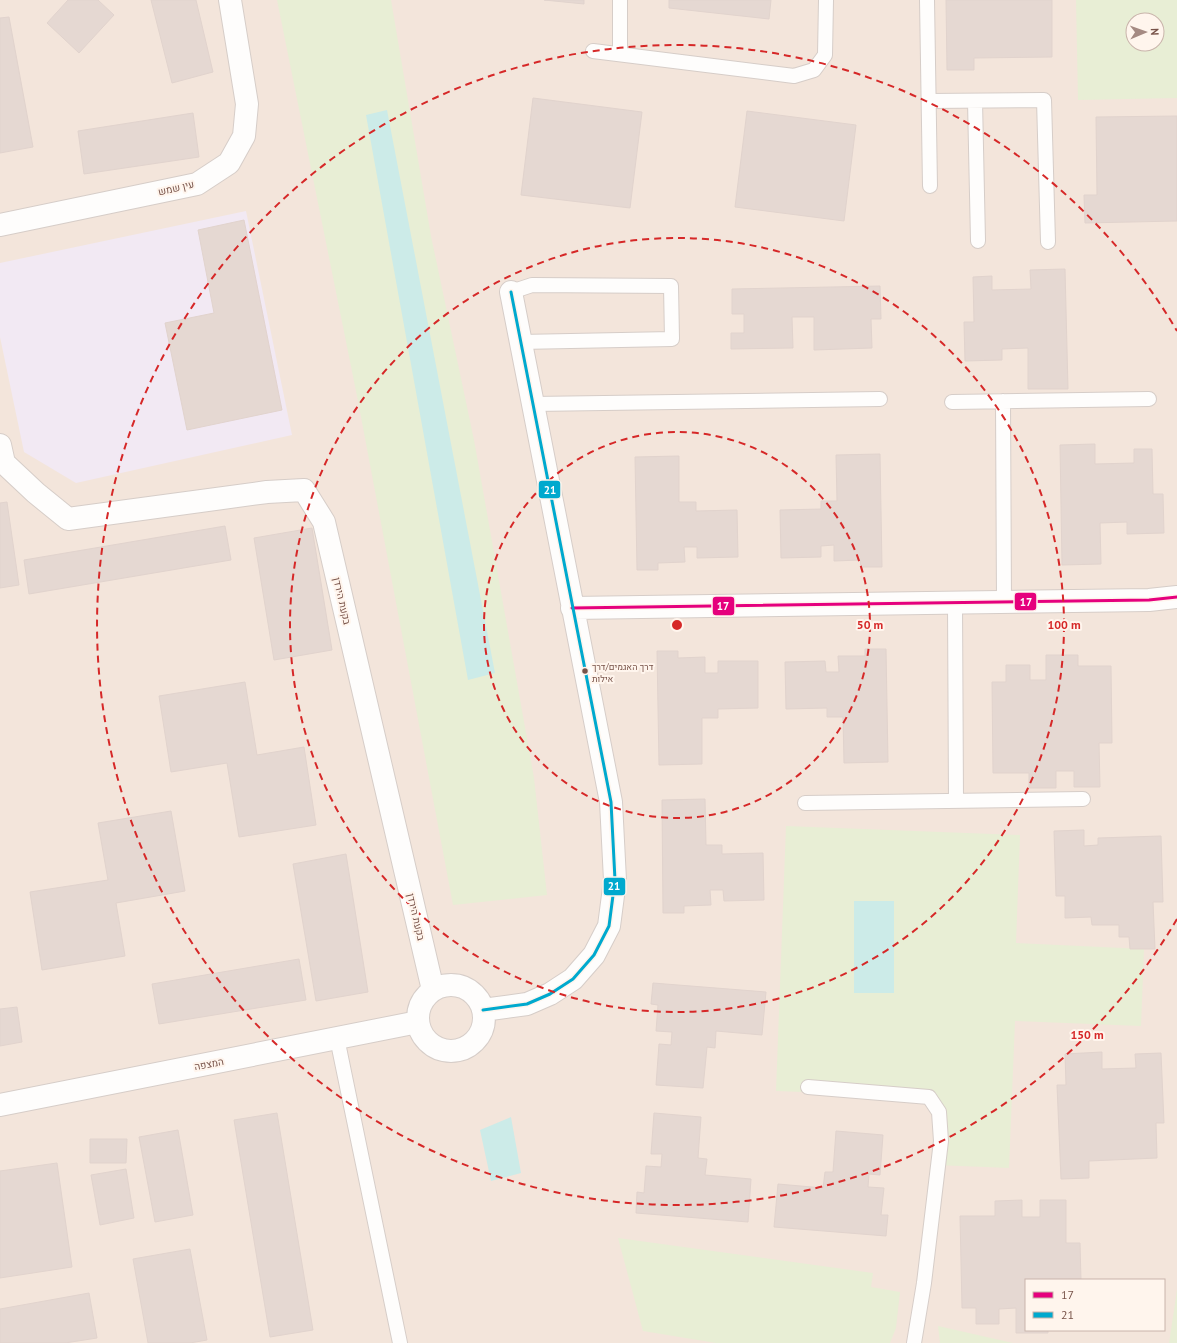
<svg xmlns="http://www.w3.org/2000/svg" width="1177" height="1343" font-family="'PT Sans',Heebo,sans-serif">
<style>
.residential{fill:#f3e5db;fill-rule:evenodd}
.education{fill:#f2e9f3}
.green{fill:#e8eed5;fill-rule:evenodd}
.water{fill:#ccebe8}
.building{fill:#e5d8d2;stroke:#e1d3cd}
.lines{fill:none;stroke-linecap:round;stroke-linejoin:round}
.lane-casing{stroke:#d6cdc8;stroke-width:16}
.street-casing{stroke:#d6cdc8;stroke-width:24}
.lane{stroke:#fefdfc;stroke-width:14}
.street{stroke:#fefdfc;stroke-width:22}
.bus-1-casing{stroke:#fff5ed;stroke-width:6}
.bus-2-casing{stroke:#fff5ed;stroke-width:6}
.bus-1{stroke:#e5007d;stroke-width:3}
.bus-2{stroke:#00a9ce;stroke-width:3}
.ring{fill:none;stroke:#d62828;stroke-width:2;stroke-dasharray:7 5}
.bus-dot{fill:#785349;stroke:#fff5ed;stroke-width:1.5}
.labels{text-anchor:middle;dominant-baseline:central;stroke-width:4;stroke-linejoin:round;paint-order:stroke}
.bus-label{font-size:9px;fill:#785349;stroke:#fff5ed;text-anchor:start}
.street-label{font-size:10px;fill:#785349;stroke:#fff5ed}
.centre{fill:#d62828;stroke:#fff5ed;stroke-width:2}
.ring-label{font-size:12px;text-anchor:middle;font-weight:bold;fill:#d62828;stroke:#fff5ed;stroke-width:4;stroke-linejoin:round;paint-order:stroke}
.line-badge{stroke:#fff5ed;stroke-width:1.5}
.badge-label{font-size:11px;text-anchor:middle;font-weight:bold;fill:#fff}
</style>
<rect width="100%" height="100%" fill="#f8f1eb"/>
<!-- residential -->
<path class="residential" d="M 0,0 L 1177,0 L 1177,1343 L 0,1343 ZM 1133,20 L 1157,20 L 1157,44 L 1133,44 ZM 1026,1280 L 1164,1280 L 1164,1330 L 1026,1330 Z"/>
<!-- education -->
<path class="education" d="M 246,211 L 292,435 L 76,483 L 24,452 L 0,337 L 0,263 Z"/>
<!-- green -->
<path class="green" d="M 277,0 L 391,0 L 431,236 L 474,440 L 534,778 L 547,895 L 453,905 L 358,401 Z
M 1076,0 L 1177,0 L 1177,98 L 1078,100 ZM 1133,20 L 1157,20 L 1157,44 L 1133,44 Z
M 786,826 L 1020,835 L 1016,943 L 1144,949 L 1141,1026 L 1015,1021 L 1009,1168 L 936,1165 L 938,1097 L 776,1091 Z
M 618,1238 L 873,1273 L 871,1287 L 900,1292 L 896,1328 L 890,1343 L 716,1343 L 643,1331 Z
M 1177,1290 L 1177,1343 L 1169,1343 Z
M 938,1326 L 1013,1343 L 940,1343 Z"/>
<!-- water -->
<path class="water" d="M 387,110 L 495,673 L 468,680 L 366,115 Z
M 854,901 L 894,901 L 894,993 L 854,993 Z
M 511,1117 L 521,1173 L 491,1181 L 480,1130 Z"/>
<!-- building -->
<path class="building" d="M 68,0 L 98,0 L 114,15 L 79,53 L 47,23 Z
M 151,0 L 196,0 L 213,72 L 172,83 Z
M 544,0 L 584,0 L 584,4 Z
M 669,0 L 771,0 L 769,19 L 669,8 Z
M 946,0 L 1052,0 L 1052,57 L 974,58 L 974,70 L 947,70 Z
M 9,17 L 33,147 L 0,153 L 0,18 Z
M 533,98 L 642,112 L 630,208 L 521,195 Z
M 747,111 L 856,125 L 844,221 L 735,207 Z
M 193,113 L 199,157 L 84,174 L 78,131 Z
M 1177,116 L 1177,221 L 1085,223 L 1084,195 L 1097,195 L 1096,117 Z
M 244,220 L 282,410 L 187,430 L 165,323 L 214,313 L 198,230 Z
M 1065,269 L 1068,389 L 1028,389 L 1028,348 L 1002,349 L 1002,360 L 965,361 L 964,322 L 974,322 L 973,277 L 992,276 L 992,290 L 1031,289 L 1030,270 Z
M 880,286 L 881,319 L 871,319 L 872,348 L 814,350 L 814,317 L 792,317 L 793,348 L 731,349 L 731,333 L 744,333 L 744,314 L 732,314 L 732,289 Z
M 1095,444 L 1095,464 L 1134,463 L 1134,449 L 1152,449 L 1153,494 L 1163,494 L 1164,533 L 1127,534 L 1127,522 L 1100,523 L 1101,564 L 1062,565 L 1060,445 Z
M 880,454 L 882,567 L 861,567 L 860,560 L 834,561 L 834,545 L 821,546 L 821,557 L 781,558 L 780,510 L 821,509 L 821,501 L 837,501 L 836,455 Z
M 679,456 L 679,502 L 696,502 L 696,511 L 737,510 L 738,557 L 697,558 L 697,547 L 684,547 L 685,562 L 658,563 L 658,570 L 637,570 L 635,457 Z
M 7,502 L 19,585 L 0,588 L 0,503 Z
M 225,526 L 231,560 L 29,594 L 24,560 Z
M 312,528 L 332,650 L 274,660 L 254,538 Z
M 865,649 L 886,649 L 888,762 L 844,763 L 843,717 L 827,717 L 827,708 L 786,709 L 785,662 L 825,661 L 826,672 L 839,672 L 838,656 L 865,656 Z
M 657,651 L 678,651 L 678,658 L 705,657 L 705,673 L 718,673 L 718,661 L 758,661 L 758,708 L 718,709 L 718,718 L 702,718 L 702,764 L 659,765 Z
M 1046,655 L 1078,655 L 1078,666 L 1111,666 L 1112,743 L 1099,743 L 1100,787 L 1074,787 L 1074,771 L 1056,771 L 1056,788 L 1029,788 L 1029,773 L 993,773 L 992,682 L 1006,682 L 1006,665 L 1030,665 L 1030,680 L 1046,680 Z
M 245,682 L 257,755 L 304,747 L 316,825 L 239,837 L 227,763 L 171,772 L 159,696 Z
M 705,799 L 706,845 L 722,845 L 722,854 L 763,853 L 764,900 L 724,901 L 723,890 L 710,890 L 711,905 L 684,906 L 684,913 L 663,913 L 662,800 Z
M 171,811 L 185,891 L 116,903 L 125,956 L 42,970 L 30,892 L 108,880 L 98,823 Z
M 1084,830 L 1084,846 L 1098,845 L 1098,838 L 1161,836 L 1163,902 L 1153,902 L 1155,949 L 1130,949 L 1129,937 L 1119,937 L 1119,925 L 1092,925 L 1091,917 L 1065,918 L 1065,896 L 1056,896 L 1054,831 Z
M 346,854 L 368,992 L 316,1001 L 293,864 Z
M 299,959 L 306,1000 L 159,1024 L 152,984 Z
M 653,983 L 766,992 L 762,1035 L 716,1031 L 715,1048 L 707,1047 L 703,1088 L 656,1085 L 659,1044 L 671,1045 L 672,1032 L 656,1031 L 658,1005 L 651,1004 Z
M 17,1007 L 22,1042 L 0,1046 L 0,1009 Z
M 1102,1052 L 1102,1069 L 1136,1068 L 1135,1054 L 1161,1053 L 1164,1123 L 1156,1123 L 1157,1158 L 1089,1161 L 1089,1178 L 1061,1179 L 1057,1085 L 1066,1085 L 1065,1054 Z
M 277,1113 L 313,1330 L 270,1337 L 234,1120 Z
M 654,1113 L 701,1117 L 698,1158 L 707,1159 L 705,1175 L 751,1179 L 748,1222 L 636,1213 L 637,1192 L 644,1193 L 646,1166 L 661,1167 L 662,1154 L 651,1154 Z
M 178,1130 L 193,1215 L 155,1222 L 139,1137 Z
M 836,1131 L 883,1135 L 880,1175 L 869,1174 L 868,1187 L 884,1188 L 881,1215 L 888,1215 L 886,1236 L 774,1227 L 778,1184 L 823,1188 L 825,1172 L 833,1172 Z
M 90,1139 L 127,1139 L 126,1163 L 90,1163 Z
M 57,1163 L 72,1267 L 0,1278 L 0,1171 Z
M 126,1169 L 134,1218 L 100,1225 L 91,1175 Z
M 1022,1200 L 1022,1217 L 1040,1217 L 1040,1200 L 1066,1200 L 1066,1243 L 1080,1243 L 1081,1280 L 1026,1280 L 1026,1330 L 1048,1330 L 1048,1333 L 1016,1333 L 1016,1308 L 999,1309 L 999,1324 L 976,1324 L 976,1308 L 962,1308 L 960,1216 L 995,1216 L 995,1201 Z
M 190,1249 L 207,1340 L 190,1343 L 148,1343 L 133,1259 Z
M 89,1293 L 97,1338 L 65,1343 L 0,1343 L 0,1309 Z"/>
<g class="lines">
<defs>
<path id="lane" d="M 620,0 L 620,54
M 927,0 L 930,186
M 593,51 L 794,76 L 814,70 L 825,55 L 826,0
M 929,101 L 1044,100 L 1048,242
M 975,101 L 978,241
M 511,292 L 532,285 L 671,286 L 672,339 L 520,342
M 1003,401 L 1004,602
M 952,402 L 1149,399
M 533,404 L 880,399
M 955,603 L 956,801
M 805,803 L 1083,799
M 337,1038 L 400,1343
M 808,1087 L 929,1097 L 939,1112 L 941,1141 L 924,1283 L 914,1343"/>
<path id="street" d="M 0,225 L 197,184 L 229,163 L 244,136 L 247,104 L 230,0
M 0,445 L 4,463 L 36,493 L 68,519 L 267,492 L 304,490 L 324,522 L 433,990
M 572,608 L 1149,600 L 1177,597
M418 1018a33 33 0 1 1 66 0a33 33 0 1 1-66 0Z
M 483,1010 L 527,1004 L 550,994 L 573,979 L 594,955 L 609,926 L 615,880 L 611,802 L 511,292
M 0,1105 L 418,1022"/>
</defs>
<!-- lane casing -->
<use href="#lane" class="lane-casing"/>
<!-- street casing -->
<use href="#street" class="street-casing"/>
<!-- lane -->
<use href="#lane" class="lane"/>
<!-- street -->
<use href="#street" class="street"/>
<defs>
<path id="bus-1" d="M 572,608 L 1149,600 L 1177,597"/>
<path id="bus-2" d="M 483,1010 L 527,1004 L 550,994 L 573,979 L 594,955 L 609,926 L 615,880 L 611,802 L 511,292"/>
</defs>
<!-- bus-1 casing -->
<use href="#bus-1" class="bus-1-casing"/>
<!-- bus-2 casing -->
<use href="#bus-2" class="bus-2-casing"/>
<!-- bus-1 -->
<use href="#bus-1" class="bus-1"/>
<!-- bus-2 -->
<use href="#bus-2" class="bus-2"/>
</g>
<!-- distance rings -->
<g class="ring">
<circle cx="677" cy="625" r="193"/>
<circle cx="677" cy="625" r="387"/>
<path d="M1177 919A580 580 0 1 1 1177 331"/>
</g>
<!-- markers -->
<circle class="bus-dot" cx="585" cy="671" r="3.5"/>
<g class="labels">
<!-- bus labels -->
<g class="bus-label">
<text x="592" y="666">דרך האגמים/דרך<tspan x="592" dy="12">אילות</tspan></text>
</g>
<!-- street labels -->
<g class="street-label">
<text transform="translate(176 188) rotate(-13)">עין שמש</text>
<text transform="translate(342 601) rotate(77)">בקעת הירדן</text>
<text transform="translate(416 917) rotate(77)">בקעת הירדן</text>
<text transform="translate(209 1064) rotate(-11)">המצפה</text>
</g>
</g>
<circle cx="677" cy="625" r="6" class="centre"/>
<g class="ring-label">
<text x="870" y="629">50 m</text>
<text x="1064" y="629">100 m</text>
<text x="1087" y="1039">150 m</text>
</g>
<g class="line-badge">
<rect x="538" y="480" width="23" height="19" rx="4" fill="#00a9ce"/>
<rect x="1014" y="592" width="23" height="19" rx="4" fill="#e5007d"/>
<rect x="712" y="596" width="23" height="20" rx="4" fill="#e5007d"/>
<rect x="603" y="877" width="23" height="19" rx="4" fill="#00a9ce"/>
</g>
<g class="badge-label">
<text x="550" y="494">21</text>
<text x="1026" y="606">17</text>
<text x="723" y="610">17</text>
<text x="614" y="890">21</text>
</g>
<!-- legend -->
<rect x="1025" y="1279" width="140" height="52" fill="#fff5ed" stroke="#c9b4ab"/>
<rect x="1033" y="1292" width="20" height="6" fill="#e5007d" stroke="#c9b4ab"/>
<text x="1061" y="1299" font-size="12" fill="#785349">17</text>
<rect x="1033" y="1312" width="20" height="6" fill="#00a9ce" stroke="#c9b4ab"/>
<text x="1061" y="1319" font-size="12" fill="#785349">21</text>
<!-- north arrow -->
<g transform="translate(1145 32) rotate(88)"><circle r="19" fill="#fff5ed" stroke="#c9b4ab"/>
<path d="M0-3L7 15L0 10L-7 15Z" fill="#a58a82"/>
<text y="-6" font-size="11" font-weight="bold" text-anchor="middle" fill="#785349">N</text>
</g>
</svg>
